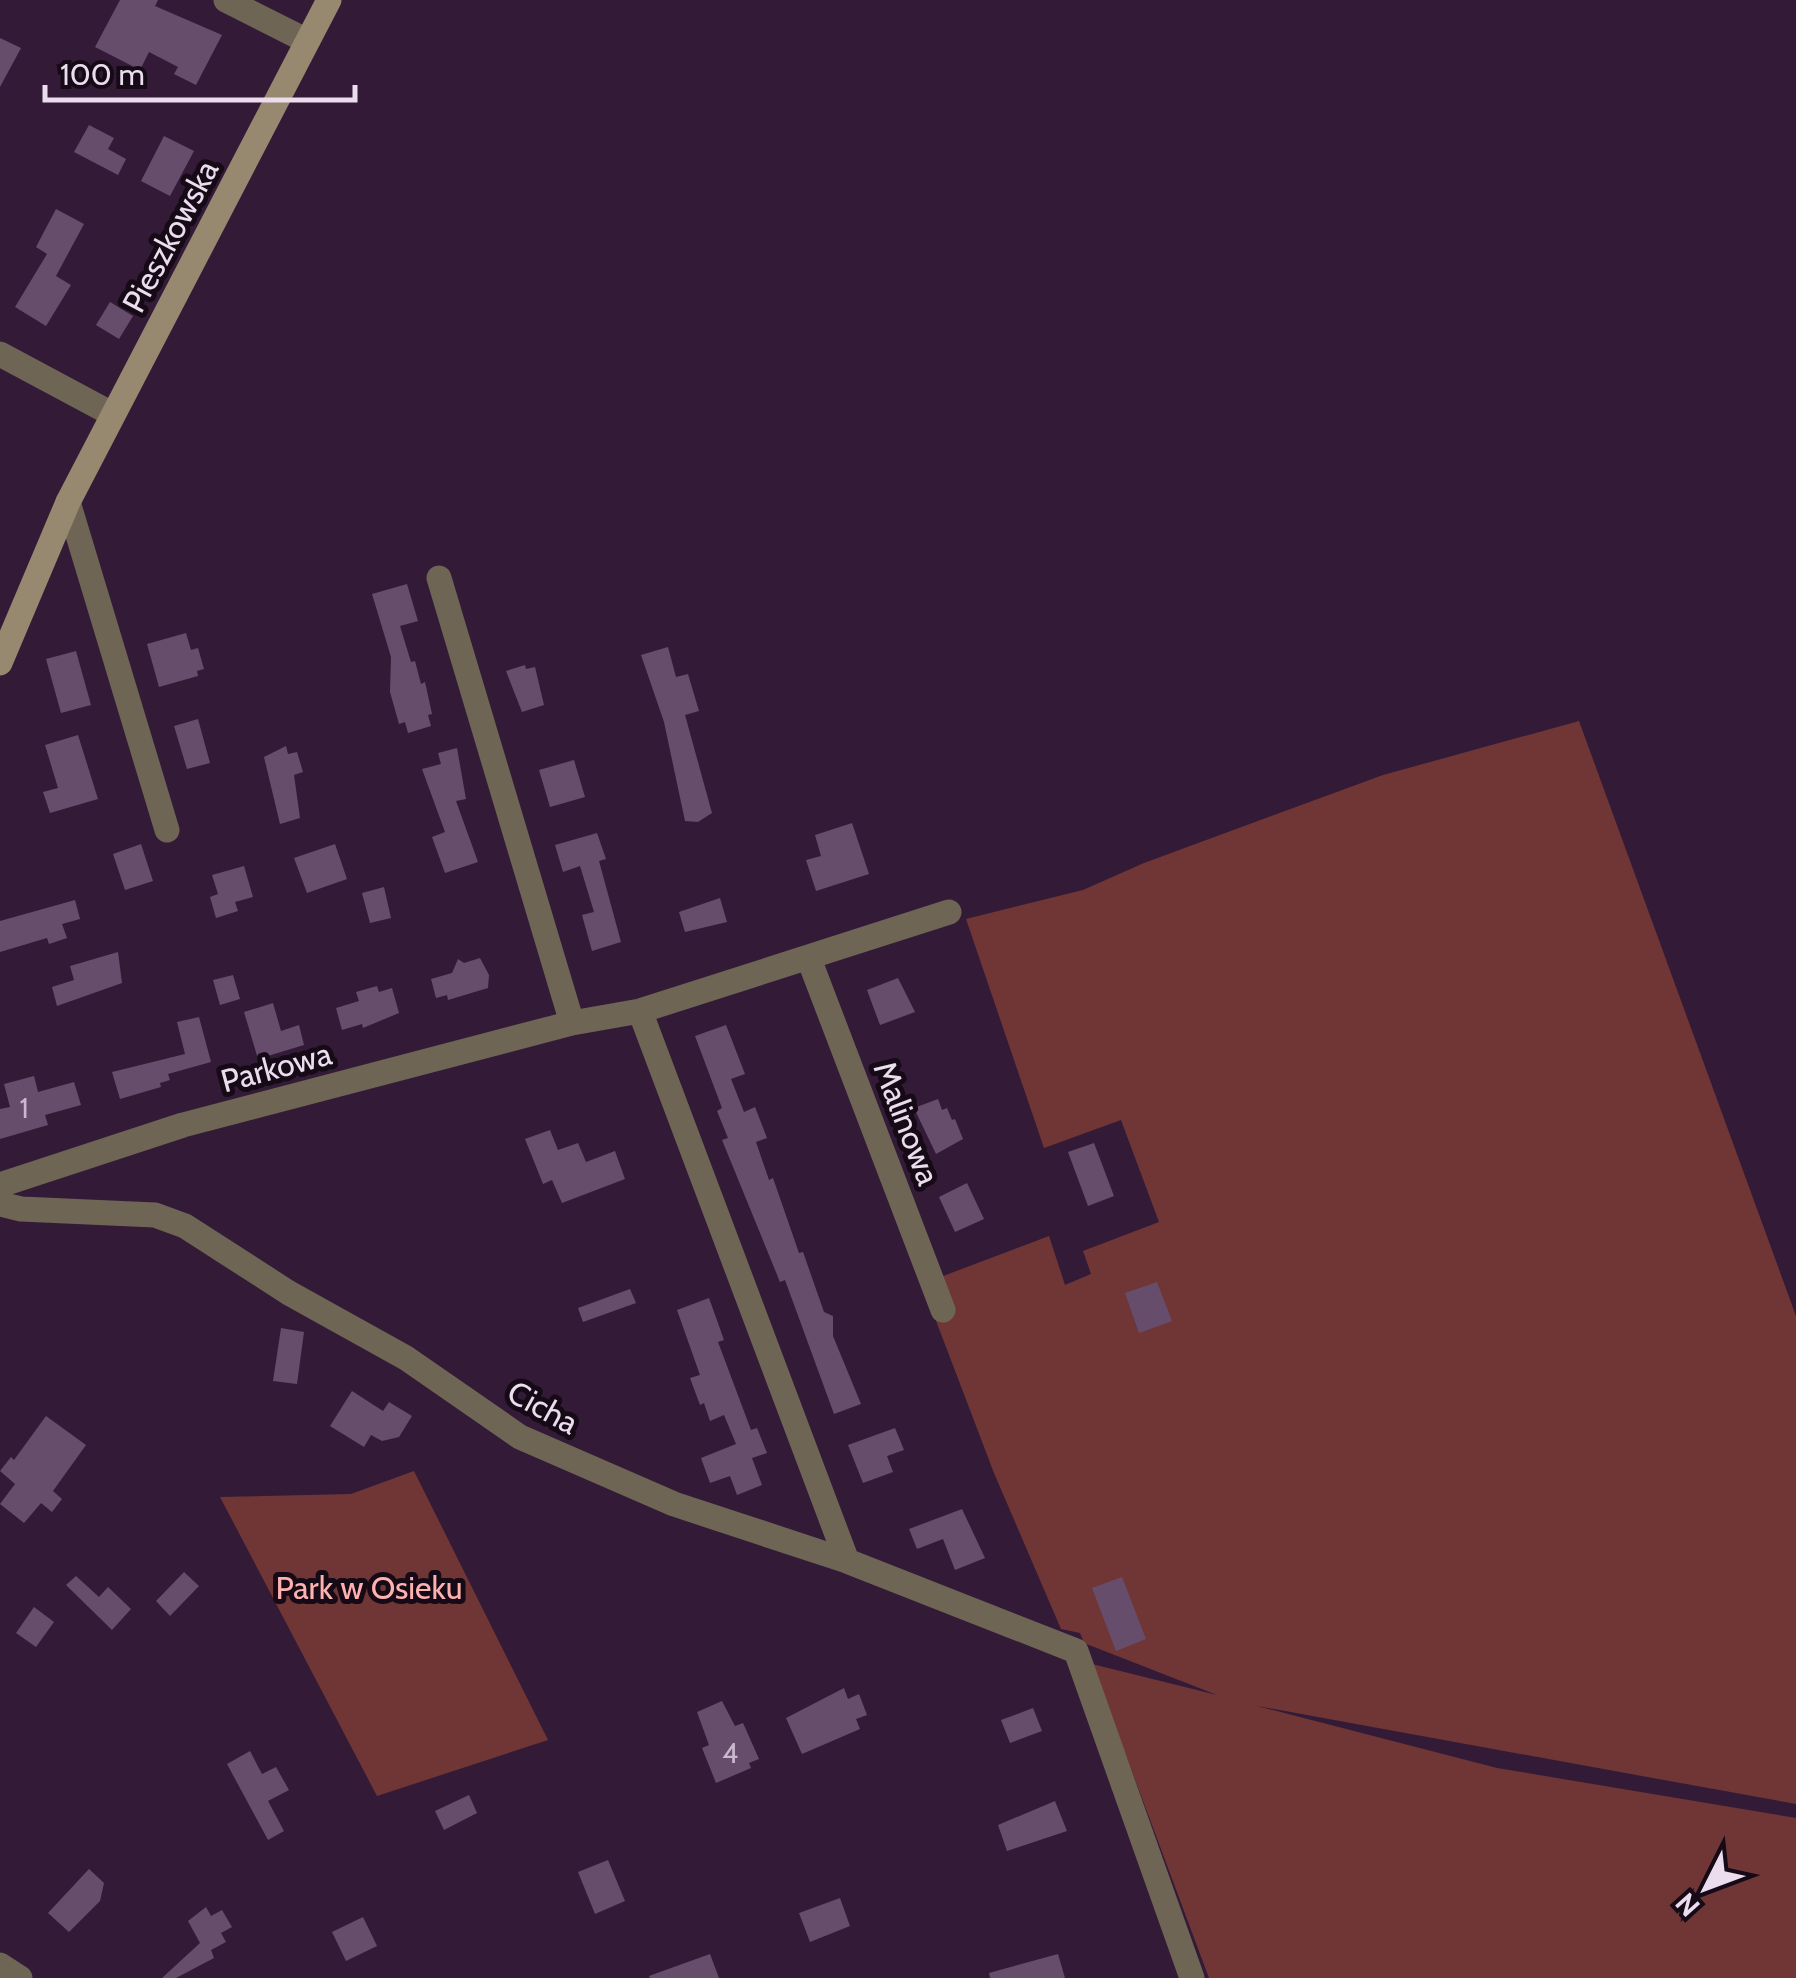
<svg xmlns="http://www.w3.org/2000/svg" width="1796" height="1978" font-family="Cabin,sans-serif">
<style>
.green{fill:#703636}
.building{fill:#674d6c}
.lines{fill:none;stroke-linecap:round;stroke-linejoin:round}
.street{stroke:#6e6555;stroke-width:25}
.secondary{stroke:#97896f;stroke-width:25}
.labels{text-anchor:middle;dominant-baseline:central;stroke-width:10;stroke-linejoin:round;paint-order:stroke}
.number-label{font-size:28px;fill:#cab8ce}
.street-label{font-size:32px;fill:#ebdcee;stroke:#150a16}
.park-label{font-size:32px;fill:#feb2b0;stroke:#150a16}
</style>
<rect width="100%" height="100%" fill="#331b37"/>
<!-- green -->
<path class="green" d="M 1579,721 L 1796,1316 L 1796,1804 L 1257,1706 L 1497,1768 L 1796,1818 L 1796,1978 L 1209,1978 L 1092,1664 L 1217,1695 L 1084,1643 L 1080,1633 L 1061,1629 L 994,1473 L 922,1284 L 1049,1236 L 1065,1285 L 1091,1274 L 1083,1251 L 1159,1222 L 1121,1120 L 1044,1148 L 966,919 L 1083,890 L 1144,863 L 1383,775 Z
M 414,1471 L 548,1740 L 377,1796 L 220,1497 L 351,1494 Z"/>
<!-- building -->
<path class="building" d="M 120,0 L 158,0 L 155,6 L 222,35 L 196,85 L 174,74 L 178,67 L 149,52 L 140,70 L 95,47 Z
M 0,38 L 21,48 L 0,87 Z
M 89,125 L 114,138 L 108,149 L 126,159 L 118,175 L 74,152 Z
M 164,136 L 194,151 L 170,196 L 141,181 Z
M 56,209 L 84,224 L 56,276 L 71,285 L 46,326 L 15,307 L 47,254 L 36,247 Z
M 110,302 L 133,316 L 119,339 L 96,325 Z
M 407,584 L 418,621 L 400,626 L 411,662 L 415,661 L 421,684 L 425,682 L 432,714 L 428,715 L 431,726 L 408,733 L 405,722 L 399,724 L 390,692 L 391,657 L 372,594 Z
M 186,633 L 191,650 L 198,648 L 204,669 L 197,671 L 198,676 L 159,687 L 147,644 Z
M 668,647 L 676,677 L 688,674 L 699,711 L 685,715 L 712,813 L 698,822 L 685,821 L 664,722 L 641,655 Z
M 76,651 L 91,705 L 61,713 L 46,659 Z
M 525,665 L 526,669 L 535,667 L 544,705 L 522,712 L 506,671 Z
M 198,719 L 210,763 L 187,769 L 174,726 Z
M 78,735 L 98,799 L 50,813 L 43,792 L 58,788 L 45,745 Z
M 286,746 L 288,754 L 297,752 L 303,772 L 294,775 L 300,818 L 280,824 L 264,757 Z
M 457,748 L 466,799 L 456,801 L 478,862 L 445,873 L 432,837 L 445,832 L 422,769 L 441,764 L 438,753 Z
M 574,760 L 585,797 L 550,807 L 539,770 Z
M 852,823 L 869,874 L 816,891 L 806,860 L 821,856 L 815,835 Z
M 597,833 L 606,859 L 599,861 L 621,942 L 592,951 L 582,915 L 594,912 L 580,866 L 563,872 L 555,845 Z
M 141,844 L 153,881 L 125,890 L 113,854 Z
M 335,844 L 347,879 L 307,893 L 294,858 Z
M 244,866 L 253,897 L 235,902 L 238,911 L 216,918 L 210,897 L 218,894 L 212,875 Z
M 384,887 L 391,918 L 370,923 L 362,893 Z
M 720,898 L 727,922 L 685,932 L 679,912 Z
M 75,900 L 80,919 L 62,924 L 67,938 L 49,944 L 47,938 L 0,952 L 0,921 Z
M 118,952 L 122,983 L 57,1006 L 52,987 L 74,980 L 70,966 Z
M 480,958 L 489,975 L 488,988 L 448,1000 L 447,995 L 436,998 L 431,979 L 452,973 L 458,959 L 464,963 Z
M 233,975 L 240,999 L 220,1005 L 213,980 Z
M 898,978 L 915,1012 L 880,1025 L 867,990 Z
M 377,986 L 379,992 L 392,988 L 399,1013 L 363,1028 L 362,1024 L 342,1030 L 336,1008 L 359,1001 L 356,992 Z
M 273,1003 L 281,1031 L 299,1025 L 304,1045 L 258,1059 L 244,1012 Z
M 199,1017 L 211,1062 L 168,1074 L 170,1080 L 160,1083 L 161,1087 L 120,1099 L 112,1072 L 185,1054 L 177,1022 Z
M 726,1025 L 745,1074 L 731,1079 L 744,1112 L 755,1107 L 767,1138 L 756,1142 L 769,1180 L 773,1178 L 799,1253 L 803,1252 L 824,1312 L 833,1316 L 833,1336 L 861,1404 L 834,1414 L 785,1280 L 780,1282 L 722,1140 L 728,1138 L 717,1111 L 722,1108 L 695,1036 Z
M 34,1076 L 38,1092 L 74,1082 L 81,1105 L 45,1115 L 48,1125 L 0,1139 L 0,1109 L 10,1107 L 4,1084 Z
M 938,1099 L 942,1110 L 947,1108 L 952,1120 L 955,1119 L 963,1139 L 936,1154 L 914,1108 Z
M 550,1130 L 558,1150 L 578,1143 L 586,1162 L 615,1151 L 625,1179 L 562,1203 L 552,1180 L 543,1184 L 525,1139 Z
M 1094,1143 L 1114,1196 L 1088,1206 L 1068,1152 Z
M 967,1183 L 984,1219 L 955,1232 L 939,1197 Z
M 1157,1282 L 1172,1321 L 1139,1333 L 1125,1293 Z
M 630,1289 L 636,1303 L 583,1322 L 578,1308 Z
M 709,1298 L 724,1340 L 718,1342 L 751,1430 L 757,1428 L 767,1453 L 752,1458 L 762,1485 L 737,1495 L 730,1476 L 710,1483 L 701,1458 L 736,1444 L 724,1415 L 710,1421 L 704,1403 L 700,1405 L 690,1378 L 700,1375 L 677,1310 Z
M 281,1328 L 304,1332 L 297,1384 L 273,1381 Z
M 352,1391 L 383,1411 L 389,1402 L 412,1416 L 399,1437 L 382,1441 L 371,1435 L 364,1447 L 330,1426 Z
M 46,1416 L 86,1445 L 53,1491 L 62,1499 L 52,1512 L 41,1503 L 24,1523 L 0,1504 L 15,1484 L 0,1471 L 11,1457 L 14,1460 Z
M 895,1428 L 904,1450 L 887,1456 L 893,1472 L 863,1483 L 848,1445 Z
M 962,1509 L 985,1558 L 955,1570 L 943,1539 L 917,1549 L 909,1529 Z
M 184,1572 L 199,1586 L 170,1616 L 156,1601 Z
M 76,1576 L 99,1597 L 108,1587 L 131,1609 L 112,1630 L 66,1585 Z
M 1122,1577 L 1146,1639 L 1116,1651 L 1092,1588 Z
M 34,1607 L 54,1622 L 36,1647 L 16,1633 Z
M 844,1688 L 848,1699 L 859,1694 L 867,1715 L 856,1719 L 860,1729 L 802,1754 L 786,1718 Z
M 722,1701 L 735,1726 L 743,1723 L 759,1759 L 749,1763 L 751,1768 L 716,1783 L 702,1748 L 709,1745 L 697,1712 Z
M 1033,1708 L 1042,1731 L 1010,1743 L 1001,1720 Z
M 250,1751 L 262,1774 L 276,1767 L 289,1790 L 268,1801 L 284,1831 L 268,1840 L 227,1764 Z
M 469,1795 L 477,1813 L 444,1830 L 435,1811 Z
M 1055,1801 L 1067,1831 L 1007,1851 L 998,1825 Z
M 608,1860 L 625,1901 L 595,1914 L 578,1872 Z
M 89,1869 L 104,1883 L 100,1901 L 69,1932 L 48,1913 Z
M 840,1898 L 850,1926 L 810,1942 L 799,1913 Z
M 206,1907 L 211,1916 L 222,1910 L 232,1927 L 221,1933 L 226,1942 L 211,1950 L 214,1958 L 176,1978 L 162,1978 L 200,1943 L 188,1921 Z
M 363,1917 L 377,1946 L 346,1961 L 332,1932 Z
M 710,1954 L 719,1978 L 650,1978 L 649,1976 Z
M 1058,1954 L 1065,1978 L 990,1978 L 989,1973 Z"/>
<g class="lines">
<!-- street -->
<path class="street" d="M 226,0 L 307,41
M 0,354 L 112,414
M 68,502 L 167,830
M 439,578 L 572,1023
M 809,959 L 943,1310
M 640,1011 L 847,1561
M 0,1185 L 183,1125 L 572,1023 L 640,1011 L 949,912
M 0,1204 L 21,1209 L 155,1215 L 185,1226 L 289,1293 L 406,1358 L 520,1437 L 674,1504 L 847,1561 L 1076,1651 L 1192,1978
M 0,1965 L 20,1978"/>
<!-- secondary -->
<path class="secondary" d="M 0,663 L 68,502 L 329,0"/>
</g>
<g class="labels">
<!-- number labels -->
<g class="number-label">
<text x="24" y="1108">1</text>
<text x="730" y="1753">4</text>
</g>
<!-- street labels -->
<g class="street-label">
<text transform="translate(170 236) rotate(-62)">Pieszkowska</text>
<text transform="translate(276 1067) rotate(-15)">Parkowa</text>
<text transform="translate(907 1123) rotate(69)">Malinowa</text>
<text transform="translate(543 1407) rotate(29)">Cicha</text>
</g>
<!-- park labels -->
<g class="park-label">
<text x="369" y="1587">Park w Osieku</text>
</g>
</g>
<!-- north arrow -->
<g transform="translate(1706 1888) rotate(228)" stroke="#150a16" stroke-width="8" paint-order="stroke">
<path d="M0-8L18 38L0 25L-18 38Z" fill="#ebdcee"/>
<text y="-15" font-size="28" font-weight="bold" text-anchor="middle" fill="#ebdcee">N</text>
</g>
<!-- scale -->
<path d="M45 85v15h310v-15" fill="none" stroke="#ebdcee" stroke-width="5"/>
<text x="60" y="85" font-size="30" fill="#ebdcee" stroke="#150a16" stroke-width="8" paint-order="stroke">100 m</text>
</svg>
